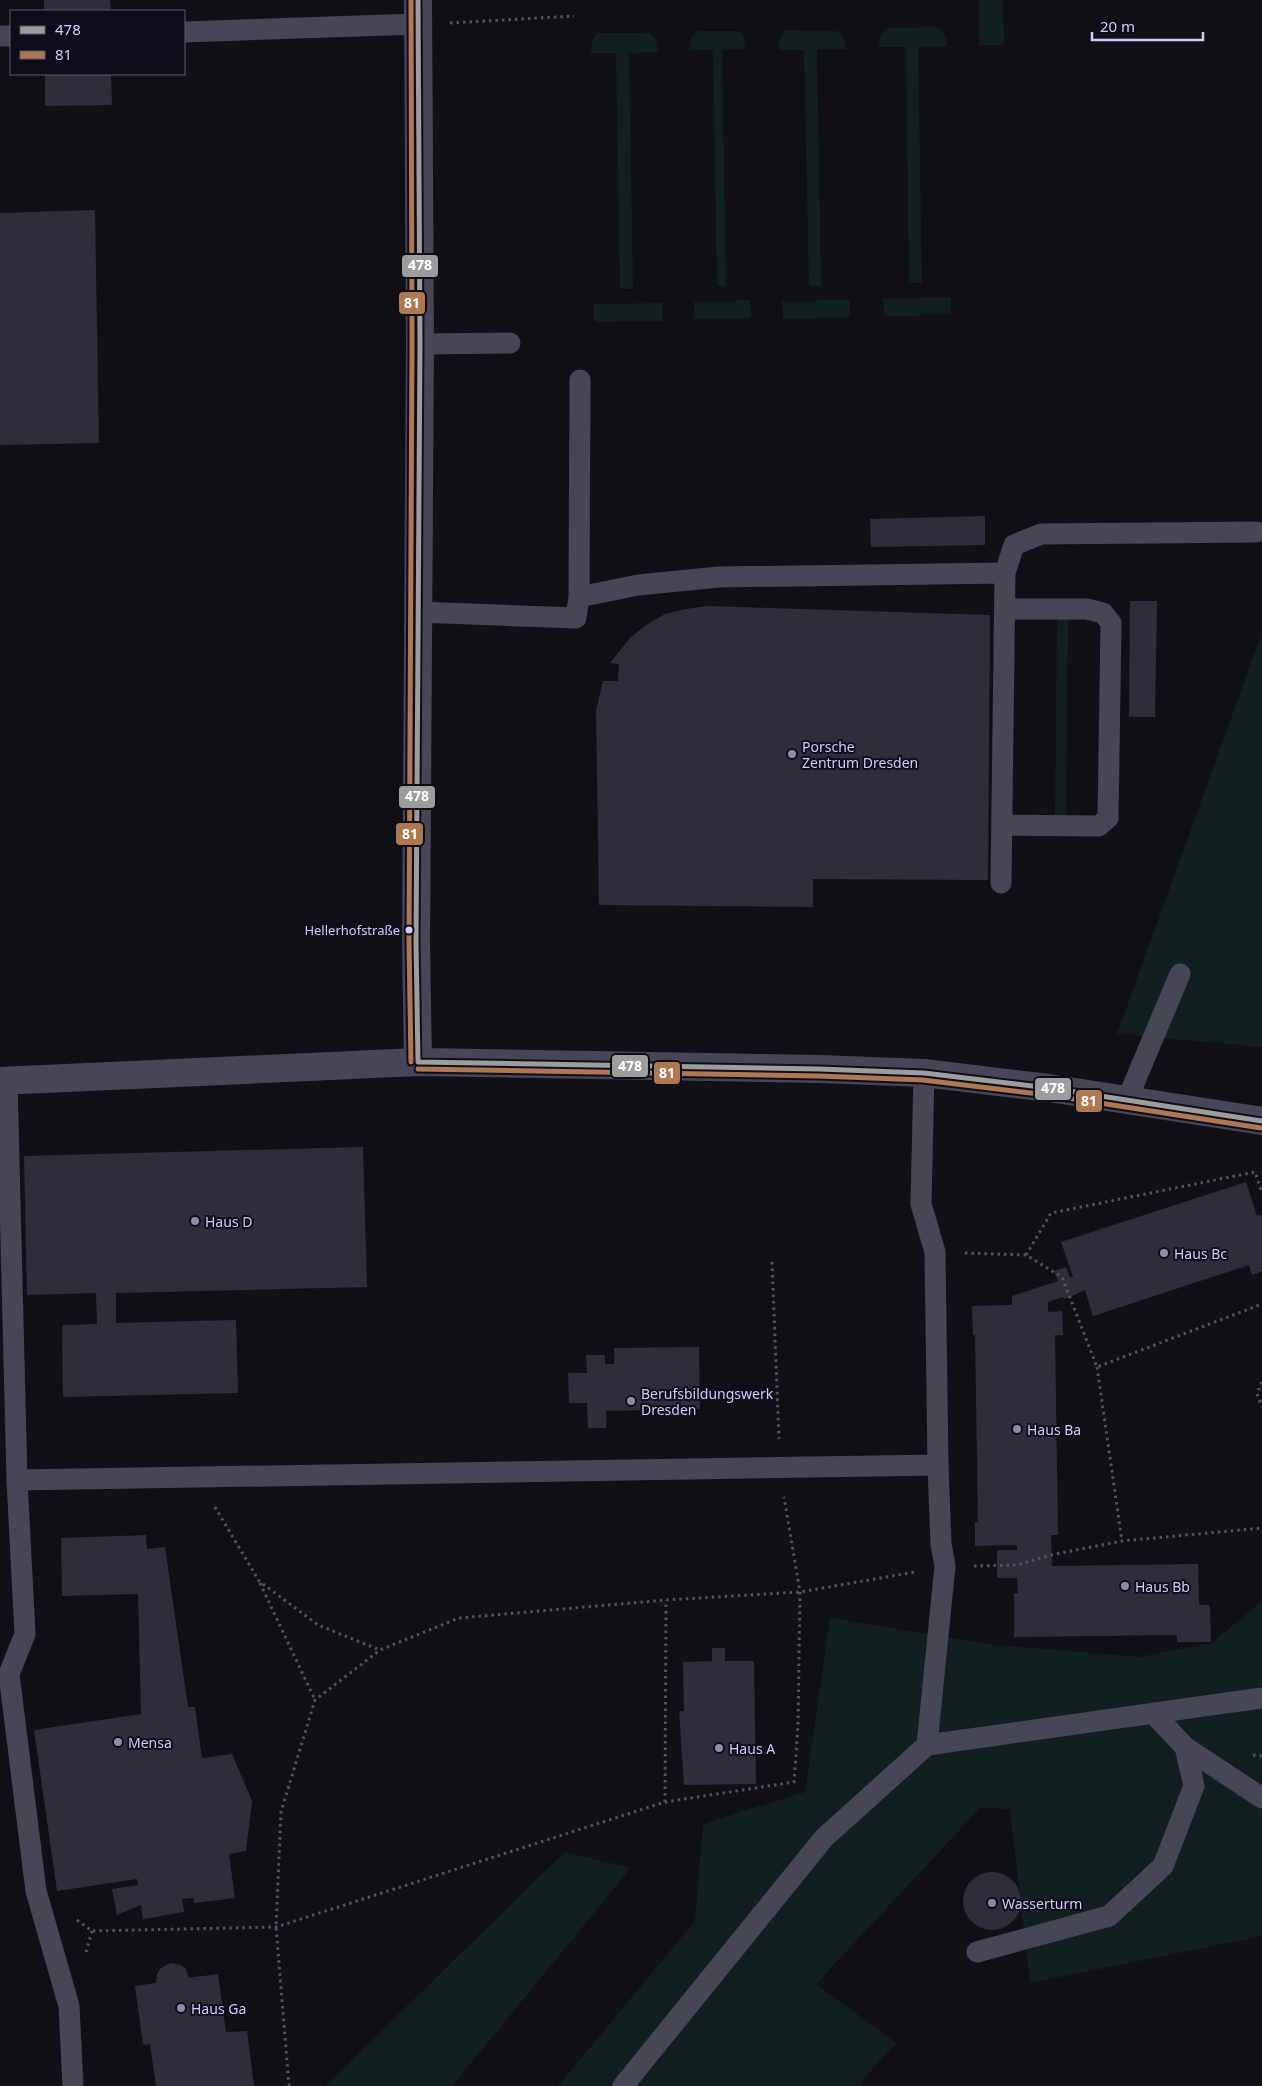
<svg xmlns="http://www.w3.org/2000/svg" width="1262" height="2086" font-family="'Noto Sans',sans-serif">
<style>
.green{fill:#102021}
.building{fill:#2f2d39}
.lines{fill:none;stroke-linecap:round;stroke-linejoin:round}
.path{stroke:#4c5761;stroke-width:3;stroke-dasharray:2.5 4;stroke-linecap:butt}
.service{stroke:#474657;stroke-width:21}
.minor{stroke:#474657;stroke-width:28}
.bus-1-casing{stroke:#100d1a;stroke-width:9}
.bus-2-casing{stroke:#100d1a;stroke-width:9}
.bus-1{stroke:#9c9d9d;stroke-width:5}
.bus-2{stroke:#ae7951;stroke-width:5}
.poi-dot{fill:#908aaa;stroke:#100d1a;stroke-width:2}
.bus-dot{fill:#d4cbf9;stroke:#100d1a;stroke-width:2}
.labels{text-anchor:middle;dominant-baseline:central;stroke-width:4;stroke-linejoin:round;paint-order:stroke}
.bus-label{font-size:13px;fill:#d4cbf9;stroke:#100d1a;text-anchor:end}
.poi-label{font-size:14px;fill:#d4cbf9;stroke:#100d1a;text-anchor:start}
.line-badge{stroke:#100d1a;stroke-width:2}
.badge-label{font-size:14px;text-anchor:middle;font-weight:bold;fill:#fff}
</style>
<rect width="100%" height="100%" fill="#111017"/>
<!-- green -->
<path class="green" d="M 979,0 L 1003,0 L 1004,45 L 979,45 Z
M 935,27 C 945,30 946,37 947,46 L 918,47 L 922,283 L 909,283 L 906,47 L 879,47 C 880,39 880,34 887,28 Z
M 786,30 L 834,31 C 845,32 845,40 846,49 L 817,50 L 821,286 L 809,286 L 804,50 L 778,50 L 781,35 Z
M 697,31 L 739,31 L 744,37 L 745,49 L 722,50 L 726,286 L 717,286 L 713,50 L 689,50 L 692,36 Z
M 597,33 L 646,33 C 657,36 657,43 658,52 L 629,53 L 633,289 L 620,289 L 616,53 L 590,53 L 593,39 Z
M 951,297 L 951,315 L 884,316 L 883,299 Z
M 750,300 L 751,318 L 694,319 L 694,302 Z
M 850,300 L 850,317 L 783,319 L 782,301 Z
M 662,303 L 662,321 L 594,322 L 594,304 Z
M 1057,617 L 1068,617 L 1066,815 L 1055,816 Z
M 1262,633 L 1262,1047 L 1117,1034 Z
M 1262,1601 L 1262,1936 L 1030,1983 L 1010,1809 L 980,1808 L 816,1984 L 896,2043 L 857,2086 L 558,2086 L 695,1921 L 703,1824 L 805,1792 L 830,1618 L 987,1644 L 1140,1657 L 1212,1643 Z
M 565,1852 L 631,1868 L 452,2086 L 325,2086 Z"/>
<!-- building -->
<path class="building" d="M 44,0 L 110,0 L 111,11 L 44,11 Z
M 45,74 L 111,74 L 112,105 L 45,106 Z
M 95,210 L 99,443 L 0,445 L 0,213 Z
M 985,516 L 985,545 L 871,547 L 870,519 Z
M 1130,601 L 1157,601 L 1155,717 L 1129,717 Z
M 707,606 L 990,615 L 988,880 L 813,879 L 813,907 L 599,905 L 596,711 L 603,681 L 618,681 L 619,664 L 610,663 L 630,638 L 646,625 L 665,614 L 686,609 Z
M 363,1147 L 367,1287 L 116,1293 L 116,1323 L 236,1320 L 238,1393 L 63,1397 L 62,1325 L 97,1324 L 96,1293 L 27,1295 L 24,1156 Z
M 1246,1182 L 1257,1216 L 1262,1215 L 1262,1271 L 1252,1275 L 1249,1265 L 1093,1316 L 1085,1290 L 1070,1297 L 1064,1299 L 1063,1297 L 1048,1302 L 1048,1312 L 1062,1311 L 1063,1335 L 1055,1335 L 1058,1535 L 1051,1535 L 1052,1566 L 1198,1564 L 1199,1605 L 1210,1605 L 1211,1642 L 1177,1642 L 1177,1635 L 1014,1637 L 1014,1593 L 1018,1593 L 1017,1578 L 997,1578 L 997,1550 L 1017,1550 L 1017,1545 L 975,1546 L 975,1522 L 978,1522 L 975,1335 L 973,1335 L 972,1306 L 1012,1305 L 1012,1296 L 1058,1281 L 1054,1271 L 1066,1267 L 1070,1277 L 1073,1277 L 1061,1242 Z
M 699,1347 L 700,1409 L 606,1411 L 606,1428 L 588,1428 L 587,1403 L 569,1403 L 568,1373 L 587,1373 L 586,1355 L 605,1355 L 605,1364 L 614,1364 L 614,1348 Z
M 146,1535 L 147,1549 L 165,1547 L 188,1707 L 195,1707 L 202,1758 L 232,1754 L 252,1801 L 246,1851 L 229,1854 L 235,1898 L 194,1903 L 193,1898 L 182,1899 L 184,1912 L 143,1919 L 141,1905 L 117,1915 L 112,1889 L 138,1885 L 137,1879 L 57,1891 L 34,1730 L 141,1714 L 138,1594 L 62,1596 L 61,1538 Z
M 712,1648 L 725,1648 L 725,1661 L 754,1661 L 756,1784 L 684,1785 L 679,1711 L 684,1711 L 683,1662 L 712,1661 Z
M963 1901a29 29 0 1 1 58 0a29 29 0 1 1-58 0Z
M 170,1963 L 181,1965 L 186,1969 L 189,1978 L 218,1974 L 226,2032 L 247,2031 L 254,2086 L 156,2086 L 150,2044 L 143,2045 L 135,1986 L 156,1983 L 157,1974 L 160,1969 Z"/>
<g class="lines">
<!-- path -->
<path class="path" d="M 450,23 L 574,16
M 965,1253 L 1026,1255 L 1062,1277 L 1097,1367 L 1262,1304
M 1026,1255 L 1051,1213 L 1255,1172 L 1262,1193
M 772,1262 L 779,1439
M 1097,1367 L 1122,1541
M 1262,1382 L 1257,1394 L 1262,1407
M 215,1507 L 259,1581 L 318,1625 L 380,1650
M 974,1566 L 1017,1565 L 1051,1555 L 1122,1541 L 1262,1528
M 260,1583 L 315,1700
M 1253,1755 L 1262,1756
M 665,1802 L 666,1600
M 77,1920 L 92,1931 L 276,1927 L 665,1802 L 794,1782 L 798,1726 L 800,1592 L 784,1497
M 86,1952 L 92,1931
M 289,2086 L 276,1927 L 281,1812 L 315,1700 L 380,1650 L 459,1618 L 666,1600 L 800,1592 L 915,1572"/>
<!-- service -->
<path class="service" d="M 184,32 L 418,24
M 0,36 L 11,36
M 420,344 L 510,343
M 579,597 L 638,585 L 719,577 L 1005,573 L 1014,545 L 1041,534 L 1256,532
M 418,612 L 576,618 L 579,597 L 580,380
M 1002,825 L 1099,826 L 1108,818 L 1111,623 L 1103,613 L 1087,609 L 1005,609
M 1001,883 L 1005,573
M 7,1081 L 17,1480 L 25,1634 L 9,1674 L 36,1891 L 69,2006 L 73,2086
M 1127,1100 L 1180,974
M 17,1480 L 938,1465
M 1153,1713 L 1185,1747 L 1262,1798
M 927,1745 L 1262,1698
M 977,1952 L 1109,1916 L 1163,1866 L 1194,1786 L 1185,1747
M 623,2086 L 824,1838 L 927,1745 L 945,1566 L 941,1544 L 938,1465 L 935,1252 L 921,1204 L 924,1073"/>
<!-- minor -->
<path class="minor" d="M 418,0 L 420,344 L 416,942 L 418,1062
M 0,1081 L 418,1062 L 819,1069 L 924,1073 L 1049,1088 L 1262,1121"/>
<defs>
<path id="bus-1" d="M 418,0 L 420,344 L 416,942 L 418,1062
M 418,1062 L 819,1069 L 924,1073 L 1049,1088 L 1262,1121"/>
<path id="bus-2" d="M 411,0 L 412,344 L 409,942 L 411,1062
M 418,1069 L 819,1076 L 923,1080 L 1048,1095 L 1261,1128"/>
</defs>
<!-- bus-1 casing -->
<use href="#bus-1" class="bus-1-casing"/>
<!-- bus-2 casing -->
<use href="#bus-2" class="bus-2-casing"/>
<!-- bus-1 -->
<use href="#bus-1" class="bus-1"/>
<!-- bus-2 -->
<use href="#bus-2" class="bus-2"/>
</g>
<!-- markers -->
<g class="poi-dot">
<circle cx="792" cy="754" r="5"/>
<circle cx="195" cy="1221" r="5"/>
<circle cx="1164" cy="1253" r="5"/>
<circle cx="631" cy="1401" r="5"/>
<circle cx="1017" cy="1429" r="5"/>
<circle cx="1125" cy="1586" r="5"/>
<circle cx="118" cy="1742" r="5"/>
<circle cx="719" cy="1748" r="5"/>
<circle cx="992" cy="1903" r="5"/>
<circle cx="181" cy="2008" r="5"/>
</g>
<circle class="bus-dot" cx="409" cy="930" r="4.5"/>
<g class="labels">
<!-- bus labels -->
<g class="bus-label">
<text x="400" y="930">Hellerhofstraße</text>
</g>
<!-- poi labels -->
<g class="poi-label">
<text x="802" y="746">Porsche<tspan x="802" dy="16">Zentrum Dresden</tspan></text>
<text x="205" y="1221">Haus D</text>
<text x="1174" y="1253">Haus Bc</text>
<text x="641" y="1393">Berufsbildungswerk<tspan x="641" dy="16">Dresden</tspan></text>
<text x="1027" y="1429">Haus Ba</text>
<text x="1135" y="1586">Haus Bb</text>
<text x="128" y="1742">Mensa</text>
<text x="729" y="1748">Haus A</text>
<text x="1002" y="1903">Wasserturm</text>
<text x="191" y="2008">Haus Ga</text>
</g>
</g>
<g class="line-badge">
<rect x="401" y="254" width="38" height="24" rx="5" fill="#9c9d9d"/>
<rect x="398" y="291" width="28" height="24" rx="5" fill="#ae7951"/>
<rect x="398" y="785" width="38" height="24" rx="5" fill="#9c9d9d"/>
<rect x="395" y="822" width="29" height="24" rx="5" fill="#ae7951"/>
<rect x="611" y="1054" width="38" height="24" rx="5" fill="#9c9d9d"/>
<rect x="653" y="1061" width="28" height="24" rx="5" fill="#ae7951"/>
<rect x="1034" y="1077" width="38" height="24" rx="5" fill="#9c9d9d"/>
<rect x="1075" y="1089" width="28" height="24" rx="5" fill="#ae7951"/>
</g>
<g class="badge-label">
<text x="420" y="270">478</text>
<text x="412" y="308">81</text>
<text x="417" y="801">478</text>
<text x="410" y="839">81</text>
<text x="630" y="1071">478</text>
<text x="667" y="1078">81</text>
<text x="1053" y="1093">478</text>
<text x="1089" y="1106">81</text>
</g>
<!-- legend -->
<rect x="10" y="10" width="175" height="65" fill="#100d1a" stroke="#5e5973"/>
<rect x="20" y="26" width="25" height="8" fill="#9c9d9d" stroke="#5e5973"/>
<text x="55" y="35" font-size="15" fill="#d4cbf9">478</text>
<rect x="20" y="51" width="25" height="8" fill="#ae7951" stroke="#5e5973"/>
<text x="55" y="60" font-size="15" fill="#d4cbf9">81</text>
<!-- scale -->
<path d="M1092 32v8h111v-8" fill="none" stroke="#d4cbf9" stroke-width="2.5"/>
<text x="1100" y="32" font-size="15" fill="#d4cbf9" stroke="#100d1a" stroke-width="4" paint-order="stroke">20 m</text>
</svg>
